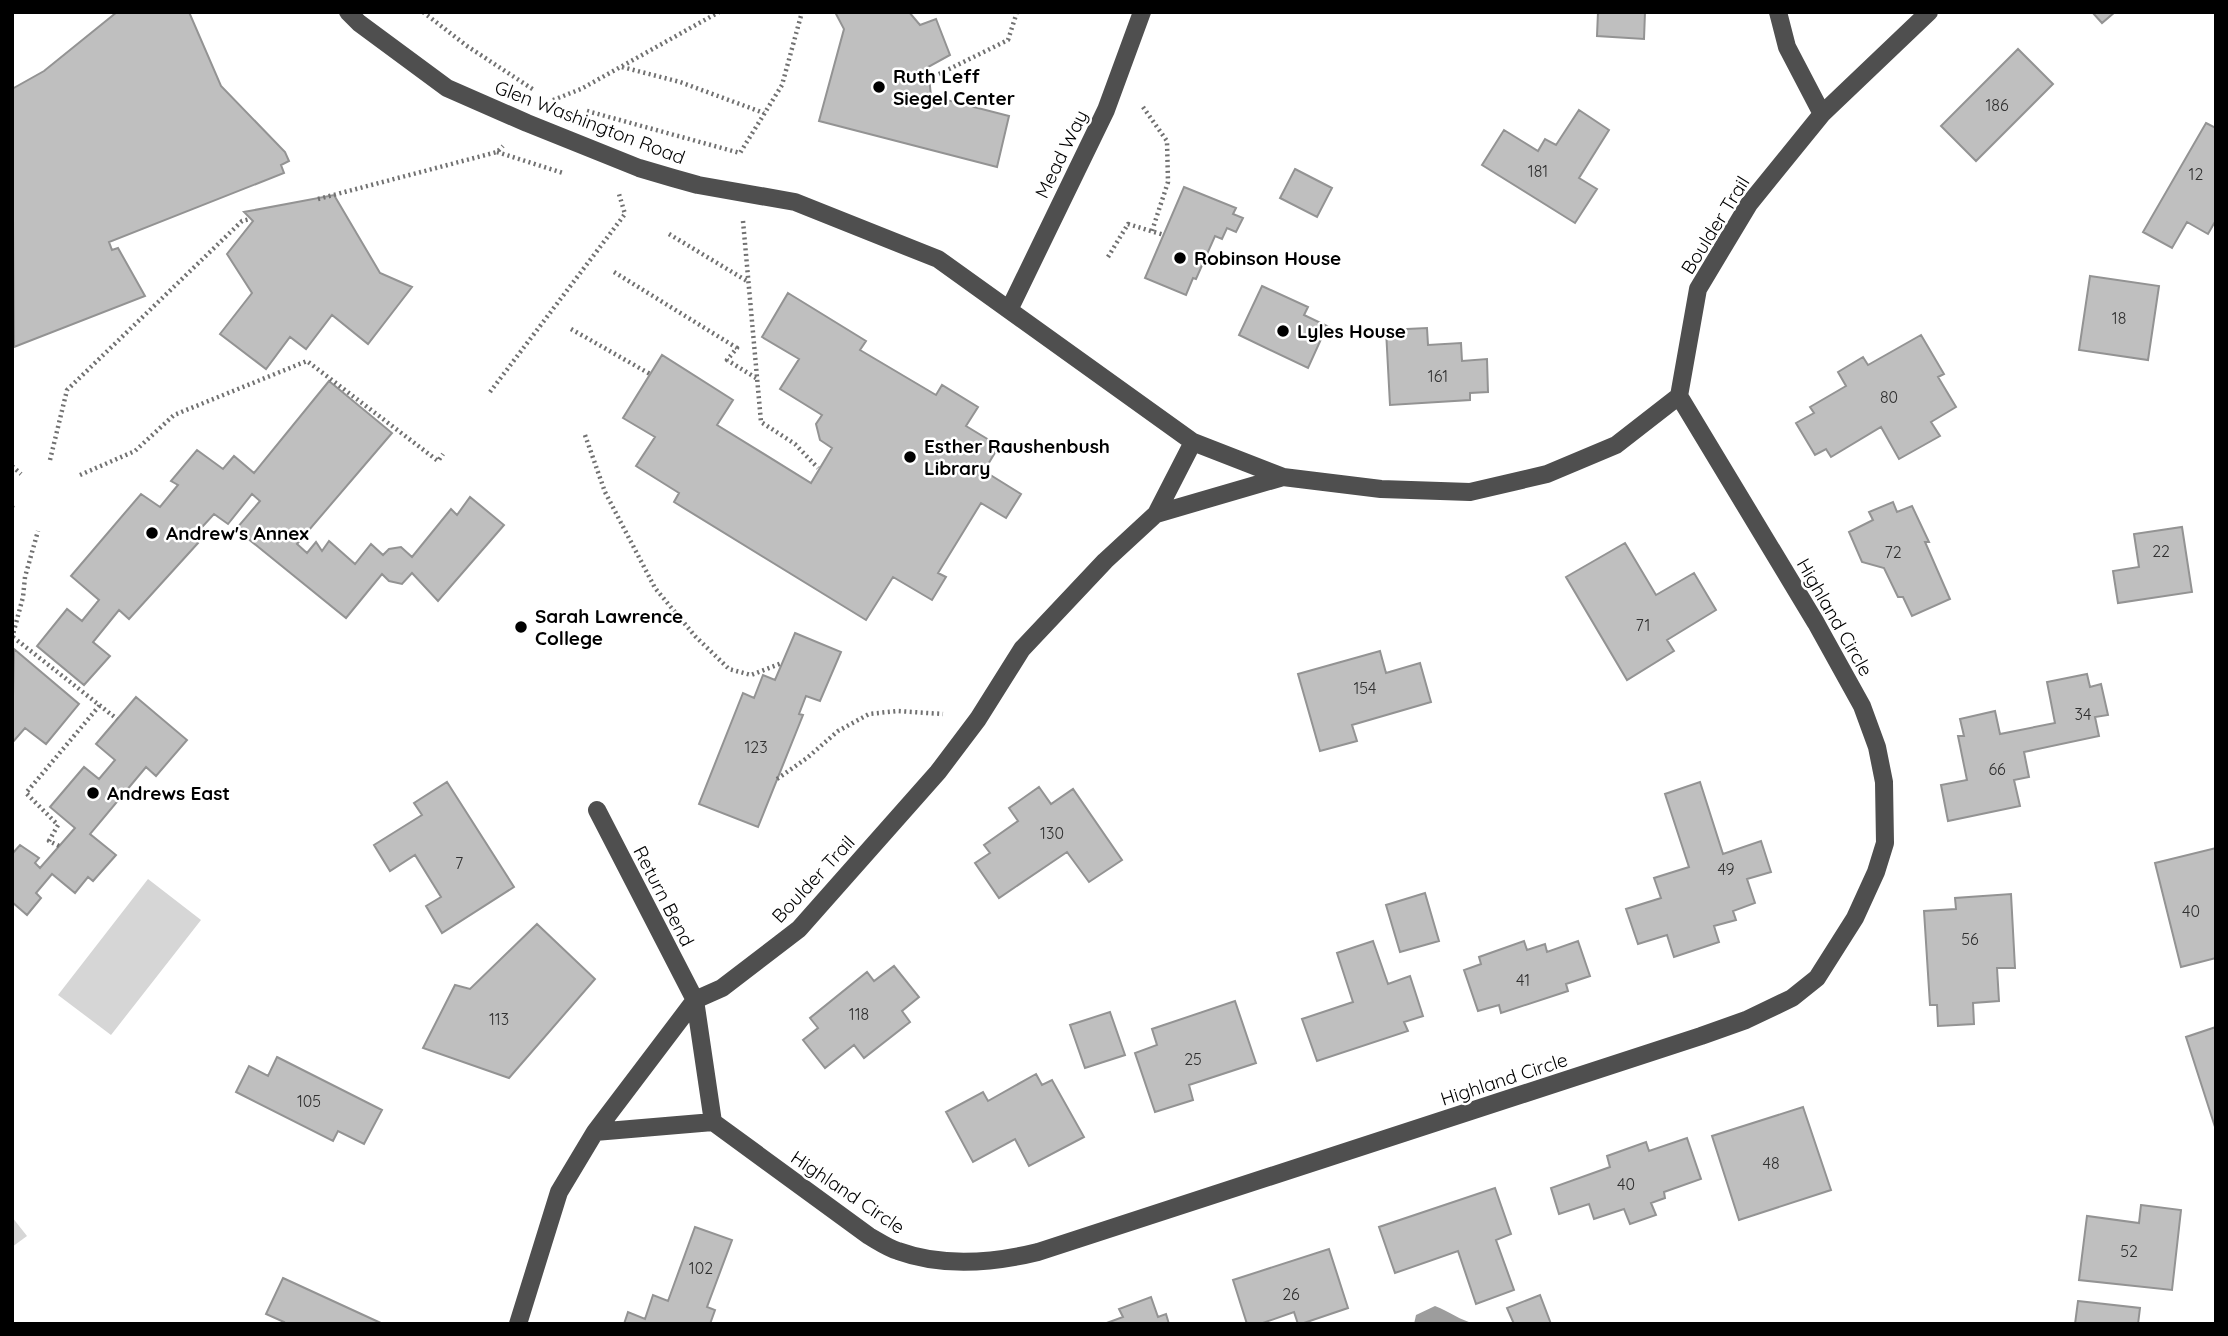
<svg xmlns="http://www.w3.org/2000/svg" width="2228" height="1336" font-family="Quicksand,sans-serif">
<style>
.green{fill:#d6d6d6}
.water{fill:#9d9d9d}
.building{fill:#bfbfbf;stroke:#939393;stroke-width:2}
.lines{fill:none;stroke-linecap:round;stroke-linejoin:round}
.path{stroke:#717171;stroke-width:4.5;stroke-dasharray:2 3.5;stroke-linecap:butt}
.minor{stroke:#4f4f4f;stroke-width:18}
.poi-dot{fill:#000;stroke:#fff;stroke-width:2.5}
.labels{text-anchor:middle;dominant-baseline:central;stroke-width:5;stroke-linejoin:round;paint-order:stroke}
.number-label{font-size:16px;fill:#303030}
.poi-label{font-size:19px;font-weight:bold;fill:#000;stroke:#fff;text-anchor:start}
.street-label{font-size:19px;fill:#000;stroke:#fff}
</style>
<rect width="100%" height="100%" fill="#fff"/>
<!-- green -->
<path class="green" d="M 148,879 L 201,920 L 111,1035 L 58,995 Z
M 12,1217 L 27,1236 L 12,1247 Z"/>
<!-- water -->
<path class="water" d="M 1435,1306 C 1450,1312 1460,1320 1475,1324 L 1414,1324 L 1416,1315 Z"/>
<!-- building -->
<path class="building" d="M 117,12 L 189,12 L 221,86 L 285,152 L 289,161 L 281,165 L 284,173 L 109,242 L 112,250 L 118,248 L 145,296 L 14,347 L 12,89 L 44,71 Z
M 835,12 L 909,12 L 920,25 L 936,19 L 950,55 L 928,67 L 931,96 L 1009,116 L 997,167 L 819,121 L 844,29 Z
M 1598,12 L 1645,12 L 1644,39 L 1597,36 Z
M 2092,12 L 2115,12 L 2102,23 Z
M 2018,49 L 2053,84 L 1976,161 L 1941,126 Z
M 1579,110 L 1609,130 L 1579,178 L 1597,189 L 1575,223 L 1482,165 L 1504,130 L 1538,151 L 1545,139 L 1556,145 Z
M 2206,123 L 2216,128 L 2216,220 L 2208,234 L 2187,222 L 2172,248 L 2143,232 Z
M 1295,169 L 1332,188 L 1317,217 L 1280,198 Z
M 1184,187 L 1236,208 L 1233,214 L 1243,218 L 1236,232 L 1227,228 L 1222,239 L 1215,236 L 1196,279 L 1193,278 L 1186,295 L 1145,278 Z
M 334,195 L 380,273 L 412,287 L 368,344 L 332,315 L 306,349 L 290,337 L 266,369 L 220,334 L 252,293 L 227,254 L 253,221 L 244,212 Z
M 2090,276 L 2159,286 L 2148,360 L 2079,350 Z
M 1262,286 L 1308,307 L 1304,315 L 1327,326 L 1308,368 L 1239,335 Z
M 788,293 L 866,341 L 860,350 L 936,395 L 942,385 L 978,407 L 966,426 L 999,446 L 984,471 L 1021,494 L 1006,518 L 981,503 L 938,573 L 946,577 L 932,600 L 893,577 L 866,620 L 674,502 L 679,493 L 636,466 L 655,437 L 623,418 L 662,355 L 733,400 L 717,425 L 811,483 L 832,448 L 820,440 L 816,424 L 822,415 L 780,389 L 799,359 L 762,337 Z
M 1427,328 L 1428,345 L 1461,343 L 1462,361 L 1487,359 L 1488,392 L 1470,393 L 1470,400 L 1390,405 L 1386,330 Z
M 1921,335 L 1944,374 L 1938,377 L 1956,407 L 1931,422 L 1940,436 L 1899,459 L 1881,427 L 1831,457 L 1826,449 L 1815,455 L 1796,423 L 1814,413 L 1810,407 L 1846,386 L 1838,372 L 1863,357 L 1868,365 Z
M 329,381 L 392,433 L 297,544 L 307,553 L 316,542 L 322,551 L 329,541 L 355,564 L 371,544 L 383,555 L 389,549 L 401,547 L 412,557 L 451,509 L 457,515 L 470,497 L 504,525 L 438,601 L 412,573 L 402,584 L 389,581 L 382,574 L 346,618 L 236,529 L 260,501 L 252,494 L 228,524 L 214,514 L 192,538 L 198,543 L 129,619 L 119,610 L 93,642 L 110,656 L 84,685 L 37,646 L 67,609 L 82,621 L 99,600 L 71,576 L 141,494 L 160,507 L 178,485 L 171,481 L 197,450 L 223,469 L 234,456 L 254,473 Z
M 1893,502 L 1897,512 L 1912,506 L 1929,542 L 1925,542 L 1950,599 L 1912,616 L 1903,597 L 1898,597 L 1884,568 L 1862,562 L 1849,532 L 1873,520 L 1869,512 Z
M 2182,527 L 2192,592 L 2118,603 L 2113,571 L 2139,567 L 2134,534 Z
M 1625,543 L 1656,595 L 1694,573 L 1716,610 L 1667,640 L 1674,651 L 1627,680 L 1566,577 Z
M 795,633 L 841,652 L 820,701 L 806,696 L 799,714 L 803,715 L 758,827 L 699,804 L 743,693 L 754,698 L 763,675 L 775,680 Z
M 14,649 L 79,704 L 46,744 L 25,728 L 12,743 Z
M 1380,651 L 1386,673 L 1420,663 L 1431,702 L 1352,725 L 1357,741 L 1320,751 L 1298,674 Z
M 2087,674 L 2090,687 L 2101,684 L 2108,715 L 2095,717 L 2099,736 L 2024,752 L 2029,777 L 2014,780 L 2020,806 L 1948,821 L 1941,785 L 1967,780 L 1958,736 L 1964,736 L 1960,719 L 1995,711 L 2000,734 L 2055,723 L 2047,682 Z
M 136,697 L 187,740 L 156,776 L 146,767 L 90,834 L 116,855 L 93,881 L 88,877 L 75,893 L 52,874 L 36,893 L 41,898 L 27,915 L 12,902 L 12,854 L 20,845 L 39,858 L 35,863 L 40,868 L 75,828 L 50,807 L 84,767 L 99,779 L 115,760 L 96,744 Z
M 447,782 L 514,887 L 442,933 L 426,906 L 441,897 L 415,855 L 390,871 L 374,845 L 422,815 L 414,803 Z
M 1700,782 L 1723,854 L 1761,841 L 1771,872 L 1747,879 L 1755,903 L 1733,911 L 1736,920 L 1714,926 L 1719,942 L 1674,957 L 1667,935 L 1638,944 L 1626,909 L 1661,898 L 1654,878 L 1689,867 L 1665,794 Z
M 1039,787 L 1051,804 L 1073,789 L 1122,860 L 1089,882 L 1067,852 L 999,898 L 975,863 L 990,853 L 984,845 L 1018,821 L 1009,808 Z
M 2216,848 L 2216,958 L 2181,967 L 2155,863 Z
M 1425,893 L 1439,941 L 1400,952 L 1386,905 Z
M 2011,894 L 2015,968 L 1997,968 L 1999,1001 L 1973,1003 L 1974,1024 L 1938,1026 L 1937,1005 L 1930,1005 L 1924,911 L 1956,909 L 1955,898 Z
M 537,924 L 595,979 L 509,1078 L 423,1048 L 455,985 L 470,989 Z
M 1373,941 L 1388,984 L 1410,976 L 1423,1016 L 1404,1022 L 1408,1031 L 1317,1061 L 1302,1019 L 1353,1002 L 1337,953 Z
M 1524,941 L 1527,950 L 1545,944 L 1547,952 L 1578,941 L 1590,976 L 1566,984 L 1568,991 L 1501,1013 L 1499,1005 L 1478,1011 L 1464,970 L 1481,964 L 1479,957 Z
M 894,966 L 919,997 L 902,1011 L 910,1022 L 864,1058 L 854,1045 L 825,1068 L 803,1040 L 818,1028 L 810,1018 L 867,972 L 874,981 Z
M 1235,1001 L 1256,1063 L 1189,1085 L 1193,1100 L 1155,1112 L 1135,1053 L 1157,1045 L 1152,1029 Z
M 1110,1012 L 1125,1055 L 1085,1068 L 1070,1025 Z
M 2216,1027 L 2216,1130 L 2186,1037 Z
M 277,1057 L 382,1110 L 364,1144 L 338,1131 L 333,1141 L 236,1092 L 249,1066 L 268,1076 Z
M 1036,1074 L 1042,1085 L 1052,1080 L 1084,1137 L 1029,1166 L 1015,1139 L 973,1162 L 946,1112 L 983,1092 L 988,1101 Z
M 1803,1107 L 1831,1190 L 1739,1220 L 1712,1136 Z
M 1687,1138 L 1701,1179 L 1664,1192 L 1665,1198 L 1651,1203 L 1656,1215 L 1630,1224 L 1624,1209 L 1594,1219 L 1589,1204 L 1559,1214 L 1551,1188 L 1610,1167 L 1607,1156 L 1646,1142 L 1649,1151 Z
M 1495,1188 L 1511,1234 L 1496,1240 L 1514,1290 L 1476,1304 L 1458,1251 L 1395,1273 L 1379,1227 Z
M 2141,1205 L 2181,1210 L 2172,1290 L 2079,1280 L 2087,1216 L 2139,1223 Z
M 695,1227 L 732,1240 L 707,1307 L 715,1310 L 710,1324 L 624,1324 L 628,1312 L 645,1319 L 653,1295 L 668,1301 Z
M 1329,1249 L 1348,1308 L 1301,1324 L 1298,1324 L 1294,1312 L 1260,1324 L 1247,1324 L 1233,1280 Z
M 283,1278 L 383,1324 L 283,1324 L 284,1322 L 266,1314 Z
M 1540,1295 L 1551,1324 L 1514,1324 L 1507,1308 Z
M 1151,1297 L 1158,1317 L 1166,1314 L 1169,1324 L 1104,1324 L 1123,1317 L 1119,1309 Z
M 2078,1301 L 2140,1308 L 2138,1324 L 2075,1324 Z"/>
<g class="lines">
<!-- path -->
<path class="path" d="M 423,12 L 467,46 L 534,90
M 622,67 L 680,82 L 764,113
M 929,79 L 1008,40 L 1017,12
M 553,100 L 581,89 L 719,12
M 1143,107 L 1167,141 L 1168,182 L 1152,231
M 587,111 L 740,153 L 782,85 L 802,12
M 497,152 L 563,173
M 318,199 L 497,152 L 503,146
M 743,221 L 761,422 L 795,444 L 818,468
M 669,234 L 747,281
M 1108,257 L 1128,224 L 1164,235
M 614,272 L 737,348 L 727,360 L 756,378
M 571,329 L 650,374
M 490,392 L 625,214 L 619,194
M 585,435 L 605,492 L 655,588 L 695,636 L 729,669 L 751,675 L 782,663
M 50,460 L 67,390 L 242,221 L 250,219
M 12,466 L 21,474
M 80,475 L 135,451 L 174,415 L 307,361 L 438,461 L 443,454
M 12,506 L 14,505
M 13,637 L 117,719
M 12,638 L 23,597 L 25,577 L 38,531
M 777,779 L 807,758 L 838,731 L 869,714 L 897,711 L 943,714
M 59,846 L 49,841 L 58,825 L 26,793 L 100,705"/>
<!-- minor -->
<path class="minor" d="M 348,12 L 359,23 L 447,88 L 527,123 L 639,168 L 673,178 L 698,185 L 795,202 L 938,259 L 1193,442 L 1283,477 L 1381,489 L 1470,492 L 1547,474 L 1616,445 L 1679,396 L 1698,289 L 1749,204 L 1822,114 L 1929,12
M 1778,12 L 1787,47 L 1822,114
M 1009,310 L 1106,110 L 1142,12
M 1156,514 L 1283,477
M 597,810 L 695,1000 L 713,1122
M 595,1132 L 713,1122 L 869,1236 C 878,1241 888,1248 898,1251 C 942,1267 993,1263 1038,1252 L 1701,1036 L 1746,1020 L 1792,998 L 1817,978 L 1855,918 L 1876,872 L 1885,843 L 1884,782 L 1877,747 L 1862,706 L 1816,623 L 1679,396
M 518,1324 L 559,1192 L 595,1132 L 695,1000 L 722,988 L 799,929 L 938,772 L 978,719 L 1022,649 L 1105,561 L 1156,514 L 1193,442"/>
</g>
<!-- markers -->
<g class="poi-dot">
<circle cx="879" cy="87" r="7"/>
<circle cx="1180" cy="258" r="7"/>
<circle cx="1283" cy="331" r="7"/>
<circle cx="910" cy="457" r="7"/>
<circle cx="152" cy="533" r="7"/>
<circle cx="521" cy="627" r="7"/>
<circle cx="93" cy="793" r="7"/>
</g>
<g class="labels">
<!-- number labels -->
<g class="number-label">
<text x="1997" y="105">186</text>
<text x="1538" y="171">181</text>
<text x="2196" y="174">12</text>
<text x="2119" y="318">18</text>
<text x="1438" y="376">161</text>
<text x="1889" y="397">80</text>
<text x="2161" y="551">22</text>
<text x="1893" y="552">72</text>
<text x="1643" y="625">71</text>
<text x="1365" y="688">154</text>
<text x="2083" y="714">34</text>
<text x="756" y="747">123</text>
<text x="1997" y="769">66</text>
<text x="1052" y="833">130</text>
<text x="459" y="863">7</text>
<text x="1726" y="869">49</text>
<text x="2191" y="911">40</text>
<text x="1970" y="939">56</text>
<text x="1523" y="980">41</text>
<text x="859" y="1014">118</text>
<text x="499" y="1019">113</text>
<text x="1193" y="1059">25</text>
<text x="309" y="1101">105</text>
<text x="1771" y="1163">48</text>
<text x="1626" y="1184">40</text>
<text x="2129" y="1251">52</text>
<text x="701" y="1268">102</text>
<text x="1291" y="1294">26</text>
</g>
<!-- poi labels -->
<g class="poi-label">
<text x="893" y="76">Ruth Leff<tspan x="893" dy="22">Siegel Center</tspan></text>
<text x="1194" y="258">Robinson House</text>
<text x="1297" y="331">Lyles House</text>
<text x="924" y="446">Esther Raushenbush<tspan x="924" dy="22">Library</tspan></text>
<text x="166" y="533">Andrew's Annex</text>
<text x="535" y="616">Sarah Lawrence<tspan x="535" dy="22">College</tspan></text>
<text x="107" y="793">Andrews East</text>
</g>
<!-- street labels -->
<g class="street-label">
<text transform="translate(590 122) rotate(21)">Glen Washington Road</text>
<text transform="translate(1061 154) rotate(-64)">Mead Way</text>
<text transform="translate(1715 225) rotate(-58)">Boulder Trail</text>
<text transform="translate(1835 617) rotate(60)">Highland Circle</text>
<text transform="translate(813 879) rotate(-47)">Boulder Trail</text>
<text transform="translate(664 896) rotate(63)">Return Bend</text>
<text transform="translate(1504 1079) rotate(-18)">Highland Circle</text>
<text transform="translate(848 1192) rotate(34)">Highland Circle</text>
</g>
</g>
<!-- border -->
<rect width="2228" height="1336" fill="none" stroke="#000000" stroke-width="28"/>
</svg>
